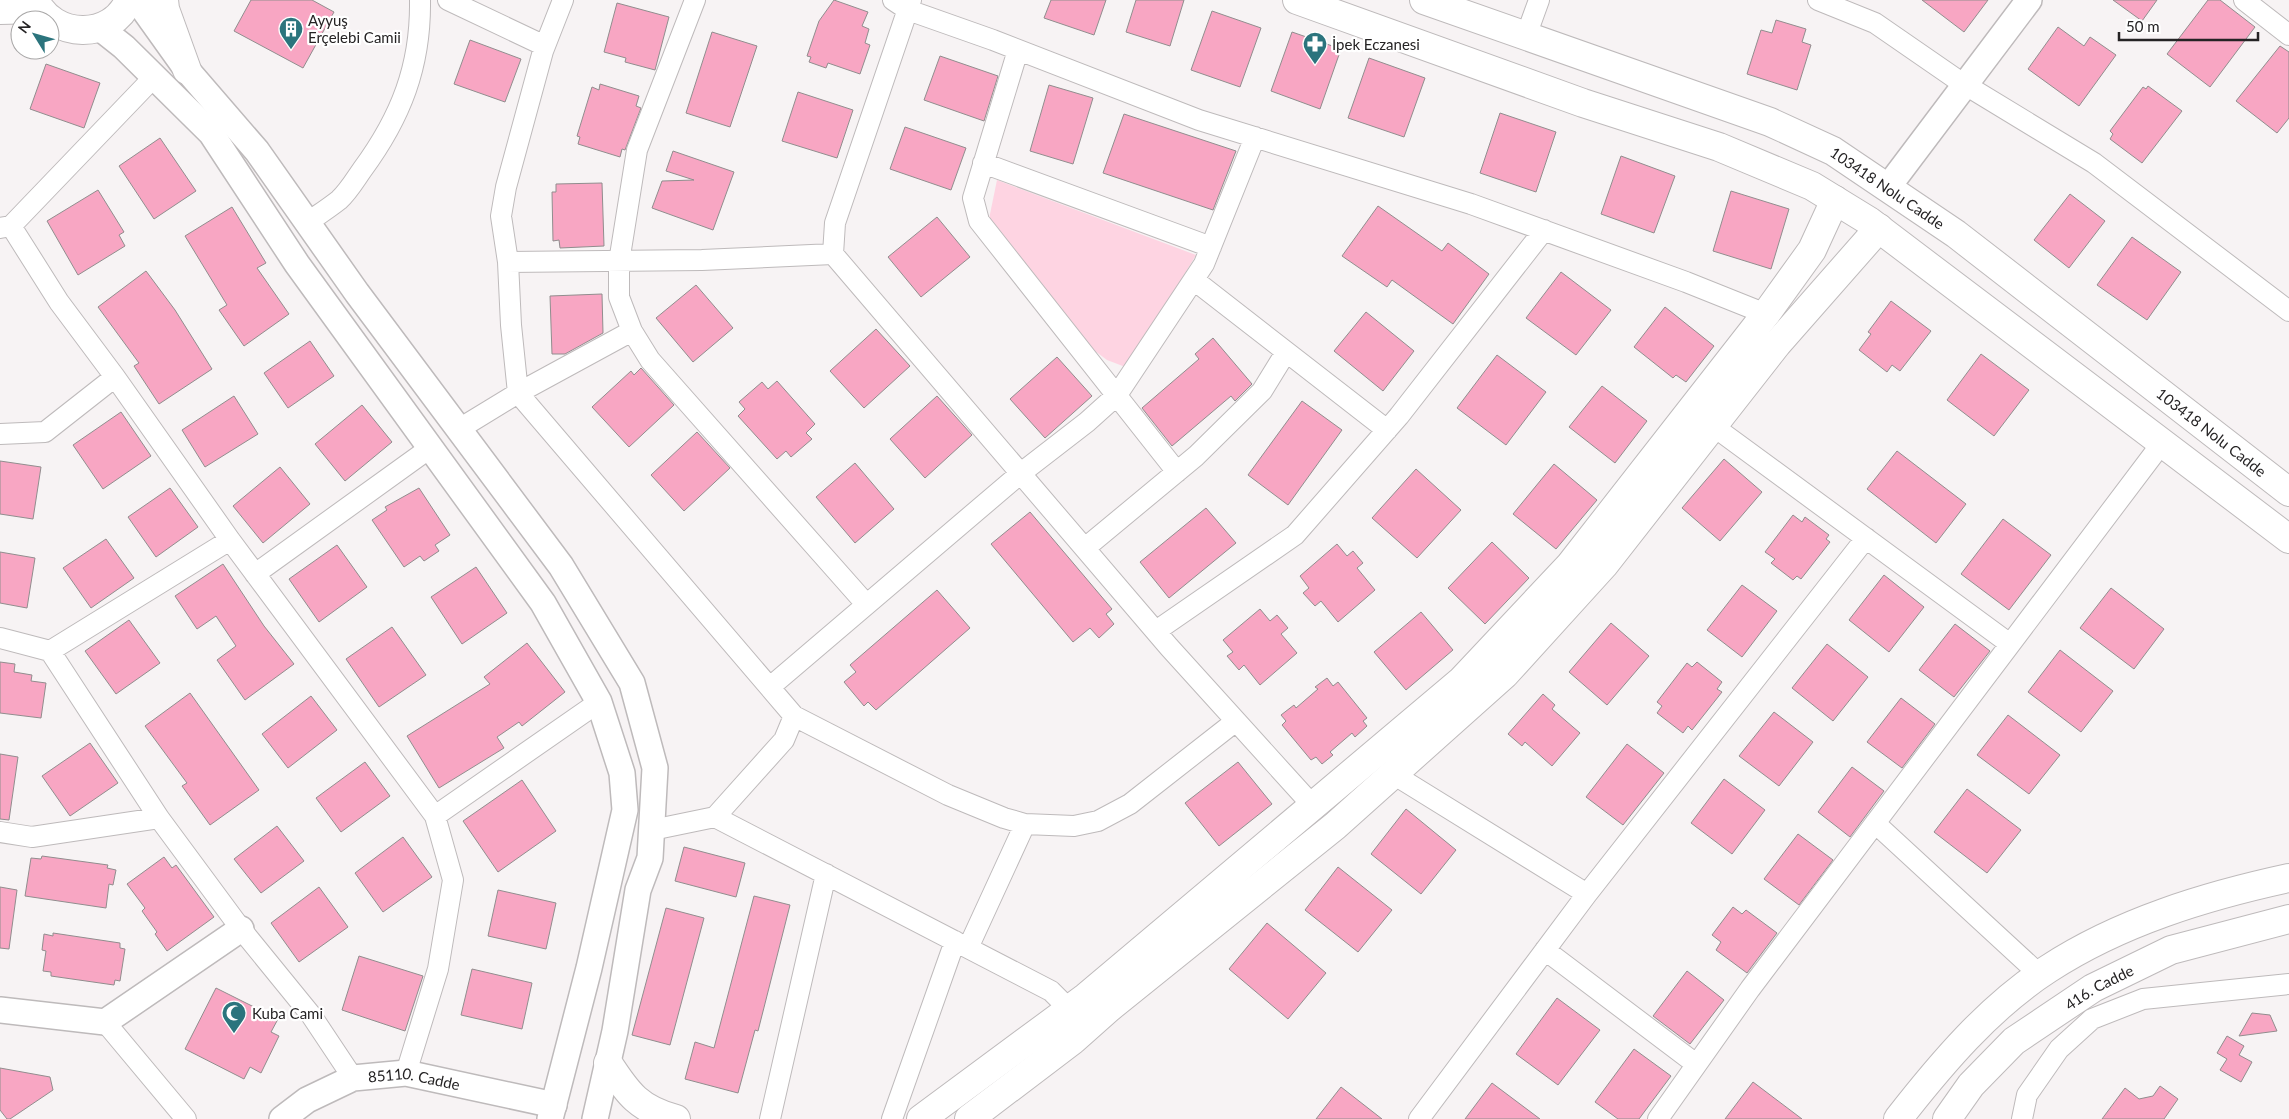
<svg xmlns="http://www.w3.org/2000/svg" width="2289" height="1119" font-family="Lato,sans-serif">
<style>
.green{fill:#fed4e2}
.building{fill:#f8a6c3;stroke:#918d8e}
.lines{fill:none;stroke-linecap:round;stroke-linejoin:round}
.minor-casing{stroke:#bebabb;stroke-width:22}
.tertiary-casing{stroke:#bebabb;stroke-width:28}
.secondary-casing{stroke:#bebabb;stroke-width:30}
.minor{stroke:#fff;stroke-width:20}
.tertiary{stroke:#fff;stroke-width:25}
.secondary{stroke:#fff;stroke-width:28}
.labels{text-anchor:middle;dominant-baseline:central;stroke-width:4.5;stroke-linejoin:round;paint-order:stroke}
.poi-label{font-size:15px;fill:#252324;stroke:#fff;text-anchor:start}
.street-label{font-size:15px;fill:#252324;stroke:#fff}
</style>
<rect width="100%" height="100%" fill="#f7f3f4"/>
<!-- green -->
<path class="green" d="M 997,180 L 1196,255 L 1128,368 L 1107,360 L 1091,348 L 989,219 Z"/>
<!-- building -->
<path class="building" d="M 251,0 L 312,0 L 334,12 L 303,68 L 234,31 Z
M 834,0 L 868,12 L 862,26 L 869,29 L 865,43 L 870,45 L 860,74 L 828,63 L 826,68 L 809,62 L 811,57 L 807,56 L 819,21 Z
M 1051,0 L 1106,0 L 1094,35 L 1044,18 Z
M 1136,0 L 1184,0 L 1170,46 L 1126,32 Z
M 1922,0 L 1988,0 L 1964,32 Z
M 2113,0 L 2157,0 L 2142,21 Z
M 2208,0 L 2220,0 L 2255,27 L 2210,87 L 2167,54 Z
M 617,3 L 669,17 L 655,70 L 625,62 L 626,58 L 604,52 Z
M 1212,11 L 1261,28 L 1240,87 L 1191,70 Z
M 1776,20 L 1806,29 L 1802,42 L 1811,45 L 1797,90 L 1747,74 L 1761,30 L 1772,33 Z
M 2058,27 L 2084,46 L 2090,37 L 2116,55 L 2079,106 L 2028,69 Z
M 712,32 L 757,46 L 730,127 L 686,113 Z
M 1292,32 L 1341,49 L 1320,109 L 1271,91 Z
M 470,40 L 521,59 L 505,102 L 454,84 Z
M 2280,46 L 2289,52 L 2289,118 L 2277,133 L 2236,101 Z
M 940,56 L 998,76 L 984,121 L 924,100 Z
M 1369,58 L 1425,78 L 1404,137 L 1348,118 Z
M 46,64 L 100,83 L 84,128 L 30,109 Z
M 600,84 L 639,96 L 636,106 L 641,108 L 625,150 L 622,149 L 620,157 L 578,144 L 580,137 L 577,136 L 592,87 L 599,90 Z
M 1049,85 L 1093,98 L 1073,164 L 1030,151 Z
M 2148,86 L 2182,111 L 2142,163 L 2110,139 L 2113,134 L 2110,131 L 2143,87 L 2146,89 Z
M 798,92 L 853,110 L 837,158 L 782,141 Z
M 1500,113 L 1556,132 L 1536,192 L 1480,173 Z
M 1124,114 L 1236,151 L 1213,210 L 1103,173 Z
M 905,127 L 966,148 L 951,190 L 890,169 Z
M 160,138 L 196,191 L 154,219 L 119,166 Z
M 673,151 L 734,172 L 713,230 L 652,208 L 662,181 L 694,180 L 666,171 Z
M 1621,156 L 1675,176 L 1654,233 L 1601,214 Z
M 602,183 L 604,246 L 560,248 L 559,240 L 553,241 L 552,192 L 556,192 L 556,184 Z
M 98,190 L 124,232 L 119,235 L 125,246 L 78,275 L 47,221 Z
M 1731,191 L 1789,209 L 1771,269 L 1713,251 Z
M 2070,194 L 2105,221 L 2069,268 L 2034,240 Z
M 1378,206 L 1442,251 L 1448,243 L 1489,274 L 1453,324 L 1392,280 L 1387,287 L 1342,256 Z
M 232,207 L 266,263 L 257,268 L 289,314 L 244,346 L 219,310 L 227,305 L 185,236 Z
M 937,217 L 970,257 L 921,297 L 888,257 Z
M 2132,237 L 2181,272 L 2147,320 L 2097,285 Z
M 146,271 L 175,310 L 212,369 L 159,404 L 134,366 L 139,363 L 98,307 Z
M 1561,272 L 1611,310 L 1576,355 L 1526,318 Z
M 696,285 L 733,328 L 693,362 L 656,318 Z
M 602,294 L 603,333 L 565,354 L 552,354 L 550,296 Z
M 1891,301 L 1931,331 L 1900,371 L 1892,365 L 1887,372 L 1859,350 L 1871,334 L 1868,332 Z
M 1665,307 L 1714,346 L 1686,382 L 1676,375 L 1673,378 L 1634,347 Z
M 1366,312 L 1414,351 L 1383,391 L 1334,351 Z
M 876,329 L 910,366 L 864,408 L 830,371 Z
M 1213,338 L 1252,384 L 1235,401 L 1231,396 L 1172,446 L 1142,408 L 1199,359 L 1195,354 Z
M 310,341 L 334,376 L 288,408 L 264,373 Z
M 1981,354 L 2029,390 L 1994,436 L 1947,400 Z
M 1497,355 L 1546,392 L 1506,445 L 1457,408 Z
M 1057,357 L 1092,396 L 1045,438 L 1010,399 Z
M 641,368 L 674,405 L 629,447 L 592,407 L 631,371 L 634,375 Z
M 777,381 L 815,424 L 806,433 L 812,439 L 791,457 L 786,451 L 777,459 L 738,416 L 745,409 L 739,402 L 762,382 L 768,389 Z
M 1602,386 L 1647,421 L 1615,463 L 1569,427 Z
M 234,396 L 258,434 L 205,467 L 182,430 Z
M 937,396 L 972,435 L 925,478 L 890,439 Z
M 1302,401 L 1342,430 L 1288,505 L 1248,475 Z
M 362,405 L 392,442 L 345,481 L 315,444 Z
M 121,412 L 151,456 L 103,489 L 73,445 Z
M 697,432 L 730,468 L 684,511 L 651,475 Z
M 1897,451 L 1966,504 L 1936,543 L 1867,489 Z
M 1724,459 L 1762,492 L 1720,541 L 1682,508 Z
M 0,461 L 41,467 L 33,519 L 0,514 Z
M 855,463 L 894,509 L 855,543 L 816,497 Z
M 1554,464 L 1597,500 L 1556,549 L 1513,514 Z
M 280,467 L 310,504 L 263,543 L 233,506 Z
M 1416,469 L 1461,510 L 1417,558 L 1372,518 Z
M 170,488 L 198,527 L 156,557 L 128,517 Z
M 419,488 L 450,535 L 435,545 L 439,551 L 424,561 L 420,556 L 404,567 L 372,520 L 387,510 L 385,507 Z
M 1206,508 L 1236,543 L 1169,598 L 1140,562 Z
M 1030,512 L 1112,609 L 1106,614 L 1114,624 L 1099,638 L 1090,628 L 1073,642 L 991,544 Z
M 1793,515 L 1802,522 L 1805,517 L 1829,535 L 1826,539 L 1830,542 L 1801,579 L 1797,576 L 1793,580 L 1771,563 L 1775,559 L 1765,552 Z
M 2003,519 L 2051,555 L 2009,610 L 1961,574 Z
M 106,539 L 134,578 L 91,608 L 63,568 Z
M 1492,542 L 1529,578 L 1485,624 L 1448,588 Z
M 1337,544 L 1347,556 L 1353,551 L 1363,563 L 1357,568 L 1375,590 L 1338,622 L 1321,601 L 1315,606 L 1303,593 L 1309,588 L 1300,576 Z
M 337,545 L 367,587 L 319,622 L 289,579 Z
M 0,552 L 35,558 L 27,608 L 0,603 Z
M 223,564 L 264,626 L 294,664 L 245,700 L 217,660 L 236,646 L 216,616 L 197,629 L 175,596 Z
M 476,567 L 507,613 L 462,644 L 431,597 Z
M 1884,575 L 1924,607 L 1889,652 L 1849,620 Z
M 1742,585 L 1777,611 L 1742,657 L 1707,630 Z
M 2111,588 L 2164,629 L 2134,669 L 2080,628 Z
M 937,590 L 970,628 L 876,710 L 868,702 L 864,706 L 844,682 L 856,672 L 850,665 Z
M 1260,609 L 1270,621 L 1277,615 L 1288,628 L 1281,634 L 1297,653 L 1260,685 L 1244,665 L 1239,670 L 1227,656 L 1233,652 L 1223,640 Z
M 1421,612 L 1453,650 L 1406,690 L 1374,652 Z
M 129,620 L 160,663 L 116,694 L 85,651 Z
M 1611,623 L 1649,656 L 1607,705 L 1569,672 Z
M 1955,624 L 1990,651 L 1954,697 L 1919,670 Z
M 392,627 L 426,675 L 379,707 L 346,659 Z
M 527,643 L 565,692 L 522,726 L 519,722 L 497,737 L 504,748 L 439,788 L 407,736 L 490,684 L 484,677 Z
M 1827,644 L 1868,677 L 1833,721 L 1792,688 Z
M 2060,650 L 2113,691 L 2081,732 L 2028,692 Z
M 0,662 L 15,664 L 14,672 L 32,675 L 31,681 L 46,683 L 41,718 L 0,713 Z
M 1697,662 L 1722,682 L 1717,689 L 1722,692 L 1692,730 L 1688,726 L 1683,733 L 1657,713 L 1662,706 L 1657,702 L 1687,663 L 1692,667 Z
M 1327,678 L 1333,686 L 1338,682 L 1367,718 L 1363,721 L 1367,726 L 1355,737 L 1352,733 L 1330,752 L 1333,755 L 1322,764 L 1316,757 L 1311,760 L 1282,725 L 1286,721 L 1281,715 L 1294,705 L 1296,708 L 1318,689 L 1315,687 Z
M 190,693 L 259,790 L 210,825 L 182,786 L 187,783 L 145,726 Z
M 1543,694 L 1555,705 L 1552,709 L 1580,733 L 1552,766 L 1525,742 L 1522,746 L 1508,734 Z
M 311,696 L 337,730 L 288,768 L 262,734 Z
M 1901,698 L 1935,724 L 1902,768 L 1867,742 Z
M 1774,712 L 1813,742 L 1779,786 L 1739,756 Z
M 2008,715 L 2060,755 L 2029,794 L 1977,755 Z
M 90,743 L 118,783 L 70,816 L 42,776 Z
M 1627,744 L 1664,773 L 1623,825 L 1586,797 Z
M 0,754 L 18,757 L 9,820 L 0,819 Z
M 365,762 L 390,796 L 341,832 L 316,798 Z
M 1238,762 L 1272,804 L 1219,846 L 1185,803 Z
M 1852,767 L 1884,791 L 1850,837 L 1818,812 Z
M 1724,779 L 1765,810 L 1732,854 L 1691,823 Z
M 522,780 L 556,831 L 498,872 L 463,821 Z
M 1967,789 L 2021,830 L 1987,873 L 1934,832 Z
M 1406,809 L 1456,850 L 1421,894 L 1371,854 Z
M 277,826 L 304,861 L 261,893 L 234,859 Z
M 1798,834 L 1833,860 L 1799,905 L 1764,879 Z
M 403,837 L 432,877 L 383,912 L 355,873 Z
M 684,847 L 745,863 L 736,897 L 675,881 Z
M 42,856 L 108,865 L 107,868 L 116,870 L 113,885 L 109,884 L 106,908 L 25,896 L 31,858 L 41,859 Z
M 164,857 L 172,868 L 176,865 L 214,917 L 167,951 L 155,934 L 157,932 L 142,911 L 145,908 L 127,884 Z
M 1338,867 L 1392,910 L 1358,952 L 1305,910 Z
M 0,887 L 17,890 L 9,949 L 0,948 Z
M 319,887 L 348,927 L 299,962 L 271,923 Z
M 498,890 L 556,903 L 546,949 L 488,936 Z
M 754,896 L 790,905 L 758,1031 L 755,1030 L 738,1093 L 685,1079 L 695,1042 L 714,1048 Z
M 1733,907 L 1742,914 L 1746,910 L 1777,933 L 1747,973 L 1716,950 L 1721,942 L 1712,935 Z
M 666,908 L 704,918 L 670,1045 L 632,1035 Z
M 1267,923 L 1326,973 L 1288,1019 L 1229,969 Z
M 53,933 L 120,943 L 120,948 L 125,949 L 120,981 L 115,980 L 114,985 L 51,976 L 51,972 L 43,971 L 46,951 L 42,950 L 44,934 L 53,936 Z
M 359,956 L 423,976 L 405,1031 L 342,1010 Z
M 472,969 L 532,983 L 522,1029 L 461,1015 Z
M 1687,971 L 1724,1000 L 1690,1044 L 1653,1016 Z
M 216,988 L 278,1019 L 271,1032 L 279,1036 L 261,1073 L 250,1067 L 244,1079 L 185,1049 Z
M 1557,998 L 1600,1030 L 1558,1085 L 1516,1054 Z
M 2252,1013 L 2270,1015 L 2277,1031 L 2239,1036 Z
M 2227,1036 L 2244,1046 L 2239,1055 L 2252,1062 L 2241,1082 L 2220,1070 L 2227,1059 L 2217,1053 Z
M 1634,1049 L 1671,1076 L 1639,1119 L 1618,1119 L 1595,1102 Z
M 0,1068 L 50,1077 L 53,1090 L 10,1119 L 7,1119 L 0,1110 Z
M 1753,1082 L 1802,1119 L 1725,1119 Z
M 1492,1083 L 1540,1119 L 1465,1119 Z
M 2160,1086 L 2178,1099 L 2164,1119 L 2102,1119 L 2125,1088 L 2139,1099 L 2153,1096 Z
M 1341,1087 L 1382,1119 L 1316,1119 Z"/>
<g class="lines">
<defs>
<path id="minor" d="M 448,0 L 545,46
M 563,0 L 543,51 L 506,187 L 501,216 L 508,262 L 511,325 L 518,393 L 794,716 L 948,795 L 1004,818 L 1025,824 L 1074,826 L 1098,821 L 1130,804 L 1236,721
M 695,0 L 637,150 L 619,262 L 619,297 L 632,331 L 650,360 L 866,604
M 893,0 L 908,10 L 993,40 L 1199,120 L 1471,204 L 1686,282 L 1766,314
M 911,0 L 835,223 L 833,254 L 1169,647 L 1313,806
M 1818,0 L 1875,23 L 1959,81 L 2094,163 L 2289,311
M 2244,0 L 2289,35
M 1526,36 L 1539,0
M 1018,50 L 973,198 L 979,221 L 1177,472
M 983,163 L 1211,247
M 308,222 C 318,215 329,208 339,200 C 348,192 355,180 362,170 C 401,117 421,66 420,0
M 11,226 L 59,302 L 115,377 L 230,540 L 435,816 L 453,880 L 438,969 L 406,1073
M 0,228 L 11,226 L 154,77
M 508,262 L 702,260 L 833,254
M 1194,280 L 1387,430
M 1713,426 L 2010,644
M 459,429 L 518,393 L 632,331
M 0,434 L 45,432 L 115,377
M 1085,548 L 1196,456 L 1262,391 L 1286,352
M 255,574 L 430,448
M 1156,631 L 1295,535 L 1399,416 L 1544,230
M 0,638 L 50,651 L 159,818 L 241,929 L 311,1015 L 353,1078
M 50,651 L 230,540
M 770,687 L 1021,473 L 1087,422 L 1117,395 L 1204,264 L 1255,137
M 1393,774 L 1587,894
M 435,816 L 599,702
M 715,817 L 1051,991 L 1069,1009
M 1875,823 L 2040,975
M 652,830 L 715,817 L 784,740 L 794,716
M 0,832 L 32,837 L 159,818
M 968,948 L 1025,824
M 1545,950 L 1696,1064
M 105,1022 L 186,1119
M 770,1119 L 826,874
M 892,1119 L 955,941
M 1419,1119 L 1587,894 L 1866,538
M 1658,1119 L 1750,989 L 2162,443
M 2022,1119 L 2027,1095 L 2059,1049 L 2092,1019 L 2143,999 L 2289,984"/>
<g id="tertiary">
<path d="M 137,0 L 187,70 L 257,151 L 357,293 L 561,566 L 632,683 L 655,768 L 650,858 L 638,890 L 615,1031 L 595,1119"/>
<path d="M 100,28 L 124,47 L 211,133 L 297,264 L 543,603 L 599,702 L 622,773 L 625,810 L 589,968 L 550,1119"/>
<path d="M 1888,187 L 2029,0"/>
<path d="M 0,1010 L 105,1022 L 241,929"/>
<path id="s1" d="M 282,1119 L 307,1100 L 353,1078 L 406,1073 L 554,1105"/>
</g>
<g id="secondary">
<path d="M 35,0 C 53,39 112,41 129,0"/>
<path d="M 164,0 L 165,9 L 187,70"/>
<path d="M 1297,0 L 1583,103 L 1719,147 L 1812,186 L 1869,221 L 2289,539"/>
<path id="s2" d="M 1424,0 L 1770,122 L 1833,151 L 1956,234 L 2289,492"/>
<path d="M 0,10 L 39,9"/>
<path d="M 608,1063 C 628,1094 639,1109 676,1119"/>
<path d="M 921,1119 L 1086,997 L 1461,681 L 1570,565 L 1766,314 L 1812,250 L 1835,200"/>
<path d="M 969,1119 L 1073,1040 L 1109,1008 L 1335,826 L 1505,674 L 1604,565 L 1777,344 L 1879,228"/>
<path d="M 1898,1119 C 1941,1064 1989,1007 2048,969 C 2120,922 2206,896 2289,878"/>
<path id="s3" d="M 1947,1119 L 1971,1085 L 2014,1041 L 2093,988 L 2171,950 L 2289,919"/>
</g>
</defs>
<!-- minor casing -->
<use href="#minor" class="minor-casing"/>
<!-- tertiary casing -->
<use href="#tertiary" class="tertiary-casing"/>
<!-- secondary casing -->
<use href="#secondary" class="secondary-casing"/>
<!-- minor -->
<use href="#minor" class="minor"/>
<!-- tertiary -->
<use href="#tertiary" class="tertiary"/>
<!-- secondary -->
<use href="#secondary" class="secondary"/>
</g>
<!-- icons -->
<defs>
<symbol id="building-pin" viewBox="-11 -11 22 30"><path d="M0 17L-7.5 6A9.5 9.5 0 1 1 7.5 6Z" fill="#2b747d" stroke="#fff"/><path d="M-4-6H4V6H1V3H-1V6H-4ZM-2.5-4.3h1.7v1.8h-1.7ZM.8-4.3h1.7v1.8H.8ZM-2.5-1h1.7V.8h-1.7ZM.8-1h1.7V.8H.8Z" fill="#fff"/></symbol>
<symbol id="pharmacy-pin" viewBox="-11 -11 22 30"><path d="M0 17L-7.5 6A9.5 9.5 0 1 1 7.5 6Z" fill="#2b747d" stroke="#fff"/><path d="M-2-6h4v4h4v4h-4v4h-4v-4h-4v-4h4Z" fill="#fff"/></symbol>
<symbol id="mosque-pin" viewBox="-11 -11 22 30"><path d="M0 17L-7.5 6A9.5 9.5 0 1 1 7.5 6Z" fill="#2b747d" stroke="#fff"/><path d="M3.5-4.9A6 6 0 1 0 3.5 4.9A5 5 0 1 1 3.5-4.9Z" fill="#fff"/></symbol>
</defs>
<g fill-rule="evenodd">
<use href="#building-pin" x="277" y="15" width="28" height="38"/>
<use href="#pharmacy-pin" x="1301" y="30" width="28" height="38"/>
<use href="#mosque-pin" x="220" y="999" width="28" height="38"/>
</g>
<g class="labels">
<!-- poi labels -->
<g class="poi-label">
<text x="308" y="20">Ayyuş<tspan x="308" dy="17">Erçelebi Camii</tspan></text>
<text x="1332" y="44">İpek Eczanesi</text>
<text x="252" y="1013">Kuba Cami</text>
</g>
<!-- street labels -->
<g class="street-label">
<text stroke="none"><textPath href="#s2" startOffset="502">103418 Nolu Cadde</textPath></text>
<text stroke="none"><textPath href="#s2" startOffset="908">103418 Nolu Cadde</textPath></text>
<text stroke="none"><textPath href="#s3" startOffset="204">416. Cadde</textPath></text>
<text stroke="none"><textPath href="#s1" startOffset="144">85110. Cadde</textPath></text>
</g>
</g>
<!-- north arrow -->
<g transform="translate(35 35) rotate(307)"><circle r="24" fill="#ffffff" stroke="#a8a7a7"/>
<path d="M0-4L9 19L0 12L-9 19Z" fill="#2b747d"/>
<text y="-8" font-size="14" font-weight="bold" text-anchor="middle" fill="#252324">N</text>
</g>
<!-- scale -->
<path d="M2119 32v8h139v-8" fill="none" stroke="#252324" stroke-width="2.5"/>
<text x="2126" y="32" font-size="15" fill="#252324" stroke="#ffffff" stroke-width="4" paint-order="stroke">50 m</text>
</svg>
